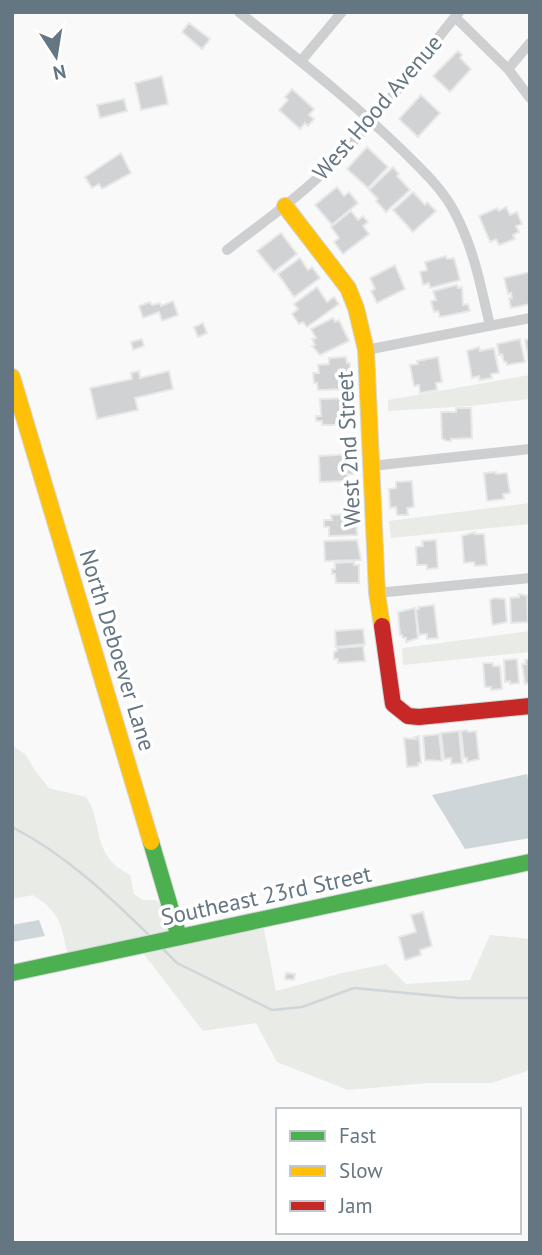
<svg xmlns="http://www.w3.org/2000/svg" width="542" height="1255" font-family="'PT Sans',sans-serif">
<style>
.green{fill:#e8ebe6}
.water{fill:#ced6d9}
.lines{fill:none;stroke-linecap:round;stroke-linejoin:round}
.stream{stroke:#ced6d9;stroke-width:2.5}
.building{fill:#d0d2d3;stroke:#e8e8e8;stroke-width:2}
.fast-casing{stroke:#d5d6d7;stroke-width:18}
.slow-casing{stroke:#d5d6d7;stroke-width:18}
.jam-casing{stroke:#d5d6d7;stroke-width:18}
.street{stroke:#cecfd0;stroke-width:10}
.fast{stroke:#4caf50;stroke-width:16}
.slow{stroke:#ffc107;stroke-width:16}
.jam{stroke:#c62828;stroke-width:16}
.labels{text-anchor:middle;dominant-baseline:central;stroke-width:7;stroke-linejoin:round;paint-order:stroke}
.street-label{font-size:23px;fill:#657683;stroke:#fff}
</style>
<rect width="100%" height="100%" fill="#f9f9f9"/>
<!-- green -->
<path class="green" d="M 530,375 L 530,399 L 470,406 L 388,411 L 388,400 Z
M 530,503 L 530,524 L 391,538 L 389,521 Z
M 530,631 L 530,652 L 403,665 L 402,648 Z
M 12,745 L 26,755 L 34,769 L 49,788 L 86,797 C 100,816 95,843 111,861 C 116,867 124,871 130,875 L 134,894 L 143,900 L 156,900 L 162,906 L 172,933 L 68,955 C 60,923 62,914 33,895 L 12,899 Z
M 263,925 L 276,991 L 342,973 L 386,964 L 406,984 L 470,980 L 490,935 L 530,939 L 530,1070 L 492,1083 L 428,1083 L 348,1090 L 277,1062 L 256,1023 L 203,1031 L 143,953 Z"/>
<!-- water -->
<path class="water" d="M 527,774 L 530,788 L 530,838 L 465,849 L 432,795 Z
M 39,920 L 45,936 L 12,942 L 12,925 Z"/>
<g class="lines">
<!-- stream -->
<path class="stream" d="M 12,827 C 65,854 109,896 151,937
M 161,947 L 177,963 L 272,1010 L 302,1007 L 354,988 L 459,998 L 530,998"/>
</g>
<!-- building -->
<path class="building" d="M 189,23 L 210,39 L 202,49 L 182,32 Z
M 458,51 L 462,55 L 460,58 L 471,69 L 450,92 L 433,76 Z
M 162,76 L 168,104 L 141,110 L 135,83 Z
M 292,89 L 314,109 L 309,115 L 314,119 L 308,126 L 305,123 L 300,129 L 279,110 L 288,100 L 285,97 Z
M 421,95 L 440,113 L 418,137 L 399,119 Z
M 124,99 L 127,111 L 100,118 L 97,105 Z
M 367,147 L 388,167 L 368,188 L 347,169 Z
M 121,153 L 131,173 L 102,189 L 99,184 L 92,188 L 85,177 Z
M 393,167 L 399,174 L 397,176 L 410,190 L 386,212 L 376,201 L 378,199 L 369,190 Z
M 337,187 L 344,196 L 349,192 L 358,203 L 332,225 L 315,205 Z
M 413,192 L 425,205 L 427,202 L 436,211 L 413,232 L 393,210 Z
M 506,207 L 510,215 L 517,212 L 522,224 L 516,226 L 519,232 L 513,235 L 515,239 L 499,245 L 496,239 L 490,242 L 479,216 L 497,208 L 499,211 Z
M 351,211 L 358,220 L 363,216 L 368,222 L 363,226 L 369,234 L 343,254 L 334,242 L 339,238 L 331,227 Z
M 281,233 L 297,254 L 274,272 L 257,251 Z
M 446,256 L 447,259 L 454,258 L 460,280 L 430,288 L 429,283 L 423,285 L 420,272 L 427,270 L 425,262 Z
M 300,258 L 308,270 L 312,267 L 320,278 L 294,297 L 278,274 Z
M 395,265 L 405,289 L 377,303 L 371,291 L 375,289 L 370,278 Z
M 530,272 L 530,304 L 511,308 L 509,298 L 512,298 L 511,293 L 508,294 L 504,278 Z
M 457,285 L 458,288 L 462,287 L 463,305 L 468,304 L 470,311 L 440,317 L 438,311 L 434,312 L 431,301 L 436,300 L 433,291 Z
M 317,287 L 327,302 L 334,297 L 339,304 L 307,327 L 303,322 L 299,324 L 292,314 L 298,309 L 294,304 Z
M 173,301 L 178,315 L 162,321 L 159,312 L 143,318 L 139,306 L 150,302 L 152,305 L 160,303 L 161,306 Z
M 333,318 L 335,322 L 339,320 L 349,341 L 320,355 L 312,346 L 315,345 L 312,339 L 316,338 L 311,329 Z
M 203,323 L 207,333 L 198,337 L 194,327 Z
M 142,339 L 144,346 L 133,350 L 131,342 Z
M 520,339 L 525,362 L 507,365 L 506,362 L 504,362 L 502,354 L 499,355 L 497,344 Z
M 530,339 L 530,362 L 529,363 L 525,340 Z
M 479,347 L 480,351 L 494,348 L 499,373 L 491,374 L 492,378 L 480,380 L 479,376 L 472,378 L 467,351 Z
M 346,357 L 347,363 L 350,363 L 349,389 L 318,390 L 317,383 L 314,383 L 313,373 L 319,373 L 318,365 L 329,364 L 329,358 Z
M 438,357 L 442,382 L 436,383 L 437,390 L 420,393 L 419,385 L 414,386 L 410,365 L 418,364 L 417,361 Z
M 139,371 L 140,378 L 169,371 L 173,389 L 135,398 L 138,410 L 97,419 L 90,388 L 132,379 L 131,373 Z
M 350,398 L 353,425 L 322,425 L 322,421 L 316,421 L 316,416 L 321,416 L 320,399 Z
M 456,408 L 471,408 L 472,438 L 451,439 L 451,441 L 447,441 L 442,439 L 441,412 L 456,412 Z
M 354,454 L 355,474 L 347,474 L 347,481 L 320,482 L 319,456 Z
M 496,472 L 496,474 L 507,473 L 510,493 L 503,494 L 504,499 L 487,501 L 484,473 Z
M 412,481 L 414,507 L 407,508 L 408,515 L 397,515 L 396,507 L 390,508 L 389,489 L 396,488 L 396,482 Z
M 356,514 L 357,535 L 329,536 L 329,527 L 324,527 L 324,520 L 332,520 L 331,515 Z
M 475,532 L 475,534 L 484,534 L 487,565 L 475,566 L 474,562 L 464,563 L 462,536 Z
M 357,540 L 361,560 L 325,561 L 324,541 Z
M 436,540 L 438,568 L 427,569 L 427,565 L 417,565 L 416,547 L 423,546 L 422,541 Z
M 354,562 L 354,565 L 359,565 L 359,583 L 336,583 L 335,574 L 332,574 L 332,569 L 335,569 L 335,563 Z
M 519,594 L 527,596 L 528,622 L 511,623 L 510,598 L 519,597 Z
M 494,598 L 505,599 L 507,622 L 493,625 L 492,623 L 490,600 Z
M 434,605 L 438,638 L 427,639 L 427,634 L 419,635 L 416,610 L 419,609 L 418,607 Z
M 415,608 L 418,638 L 406,642 L 406,638 L 403,638 L 402,635 L 400,635 L 398,612 Z
M 363,629 L 365,644 L 336,647 L 335,631 Z
M 363,646 L 365,661 L 338,663 L 338,659 L 334,659 L 334,652 L 337,651 L 337,648 Z
M 517,659 L 519,683 L 510,684 L 510,681 L 505,682 L 504,660 Z
M 530,659 L 530,683 L 525,684 L 522,664 L 526,664 L 525,660 Z
M 483,663 L 493,663 L 493,666 L 500,666 L 502,689 L 491,690 L 491,687 L 485,687 Z
M 467,730 L 468,732 L 476,731 L 479,759 L 467,762 L 467,758 L 464,758 L 461,731 Z
M 459,731 L 462,763 L 451,764 L 451,758 L 444,759 L 441,733 Z
M 439,734 L 442,761 L 425,760 L 423,736 Z
M 419,736 L 421,763 L 418,763 L 418,766 L 407,767 L 404,738 L 416,739 L 415,737 Z
M 423,912 L 432,946 L 420,950 L 421,955 L 405,960 L 399,937 L 416,932 L 411,915 Z
M 286,973 L 295,974 L 294,980 L 285,979 Z"/>
<g class="lines">
<defs>
<path id="fast" d="M 151,842 L 179,937
M 12,973 L 530,862"/>
<path id="slow" d="M 285,206 L 348,288 L 356,308 L 366,350 L 377,593 L 382,626
M 12,377 L 151,842"/>
<path id="jam" d="M 382,626 L 393,704 L 408,716 L 419,717 L 530,706"/>
</defs>
<!-- fast casing -->
<use href="#fast" class="fast-casing"/>
<!-- slow casing -->
<use href="#slow" class="slow-casing"/>
<!-- jam casing -->
<use href="#jam" class="jam-casing"/>
<!-- street -->
<path class="street" d="M 239,12 C 295,57 352,101 403,151 C 422,170 443,189 455,213 C 474,249 481,287 490,326
M 455,17 L 508,69 L 530,98
M 301,61 L 342,12
M 508,69 L 530,43
M 227,250 C 262,223 299,197 331,165 C 378,119 417,63 459,12
M 366,350 L 530,318
M 371,466 L 530,449
M 377,593 L 530,578"/>
<!-- fast -->
<use href="#fast" class="fast"/>
<!-- slow -->
<use href="#slow" class="slow"/>
<!-- jam -->
<use href="#jam" class="jam"/>
</g>
<g class="labels">
<!-- street labels -->
<g class="street-label">
<text transform="translate(377 107) rotate(-49)">West Hood Avenue</text>
<text transform="translate(348 449) rotate(-93)">West 2nd Street</text>
<text transform="translate(118 650) rotate(73)">North Deboever Lane</text>
<text transform="translate(266 895) rotate(-12)">Southeast 23rd Street</text>
</g>
</g>
<!-- border -->
<rect width="542" height="1255" fill="none" stroke="#657683" stroke-width="28"/>
<!-- legend -->
<rect x="276" y="1108" width="245" height="126" fill="#ffffff" stroke="#c1c8cd" stroke-width="2"/>
<rect x="290" y="1131" width="35" height="10" fill="#4caf50" stroke="#c1c8cd" stroke-width="2"/>
<text x="339" y="1143" font-size="21" fill="#657683">Fast</text>
<rect x="290" y="1166" width="35" height="10" fill="#ffc107" stroke="#c1c8cd" stroke-width="2"/>
<text x="339" y="1178" font-size="21" fill="#657683">Slow</text>
<rect x="290" y="1201" width="35" height="10" fill="#c62828" stroke="#c1c8cd" stroke-width="2"/>
<text x="339" y="1213" font-size="21" fill="#657683">Jam</text>
<!-- north arrow -->
<g transform="translate(56 56) rotate(168)" stroke="#ffffff" stroke-width="5" paint-order="stroke">
<path d="M0-5L12 26L0 18L-12 26Z" fill="#657683"/>
<text y="-10" font-size="19" font-weight="bold" text-anchor="middle" fill="#657683">N</text>
</g>
</svg>
